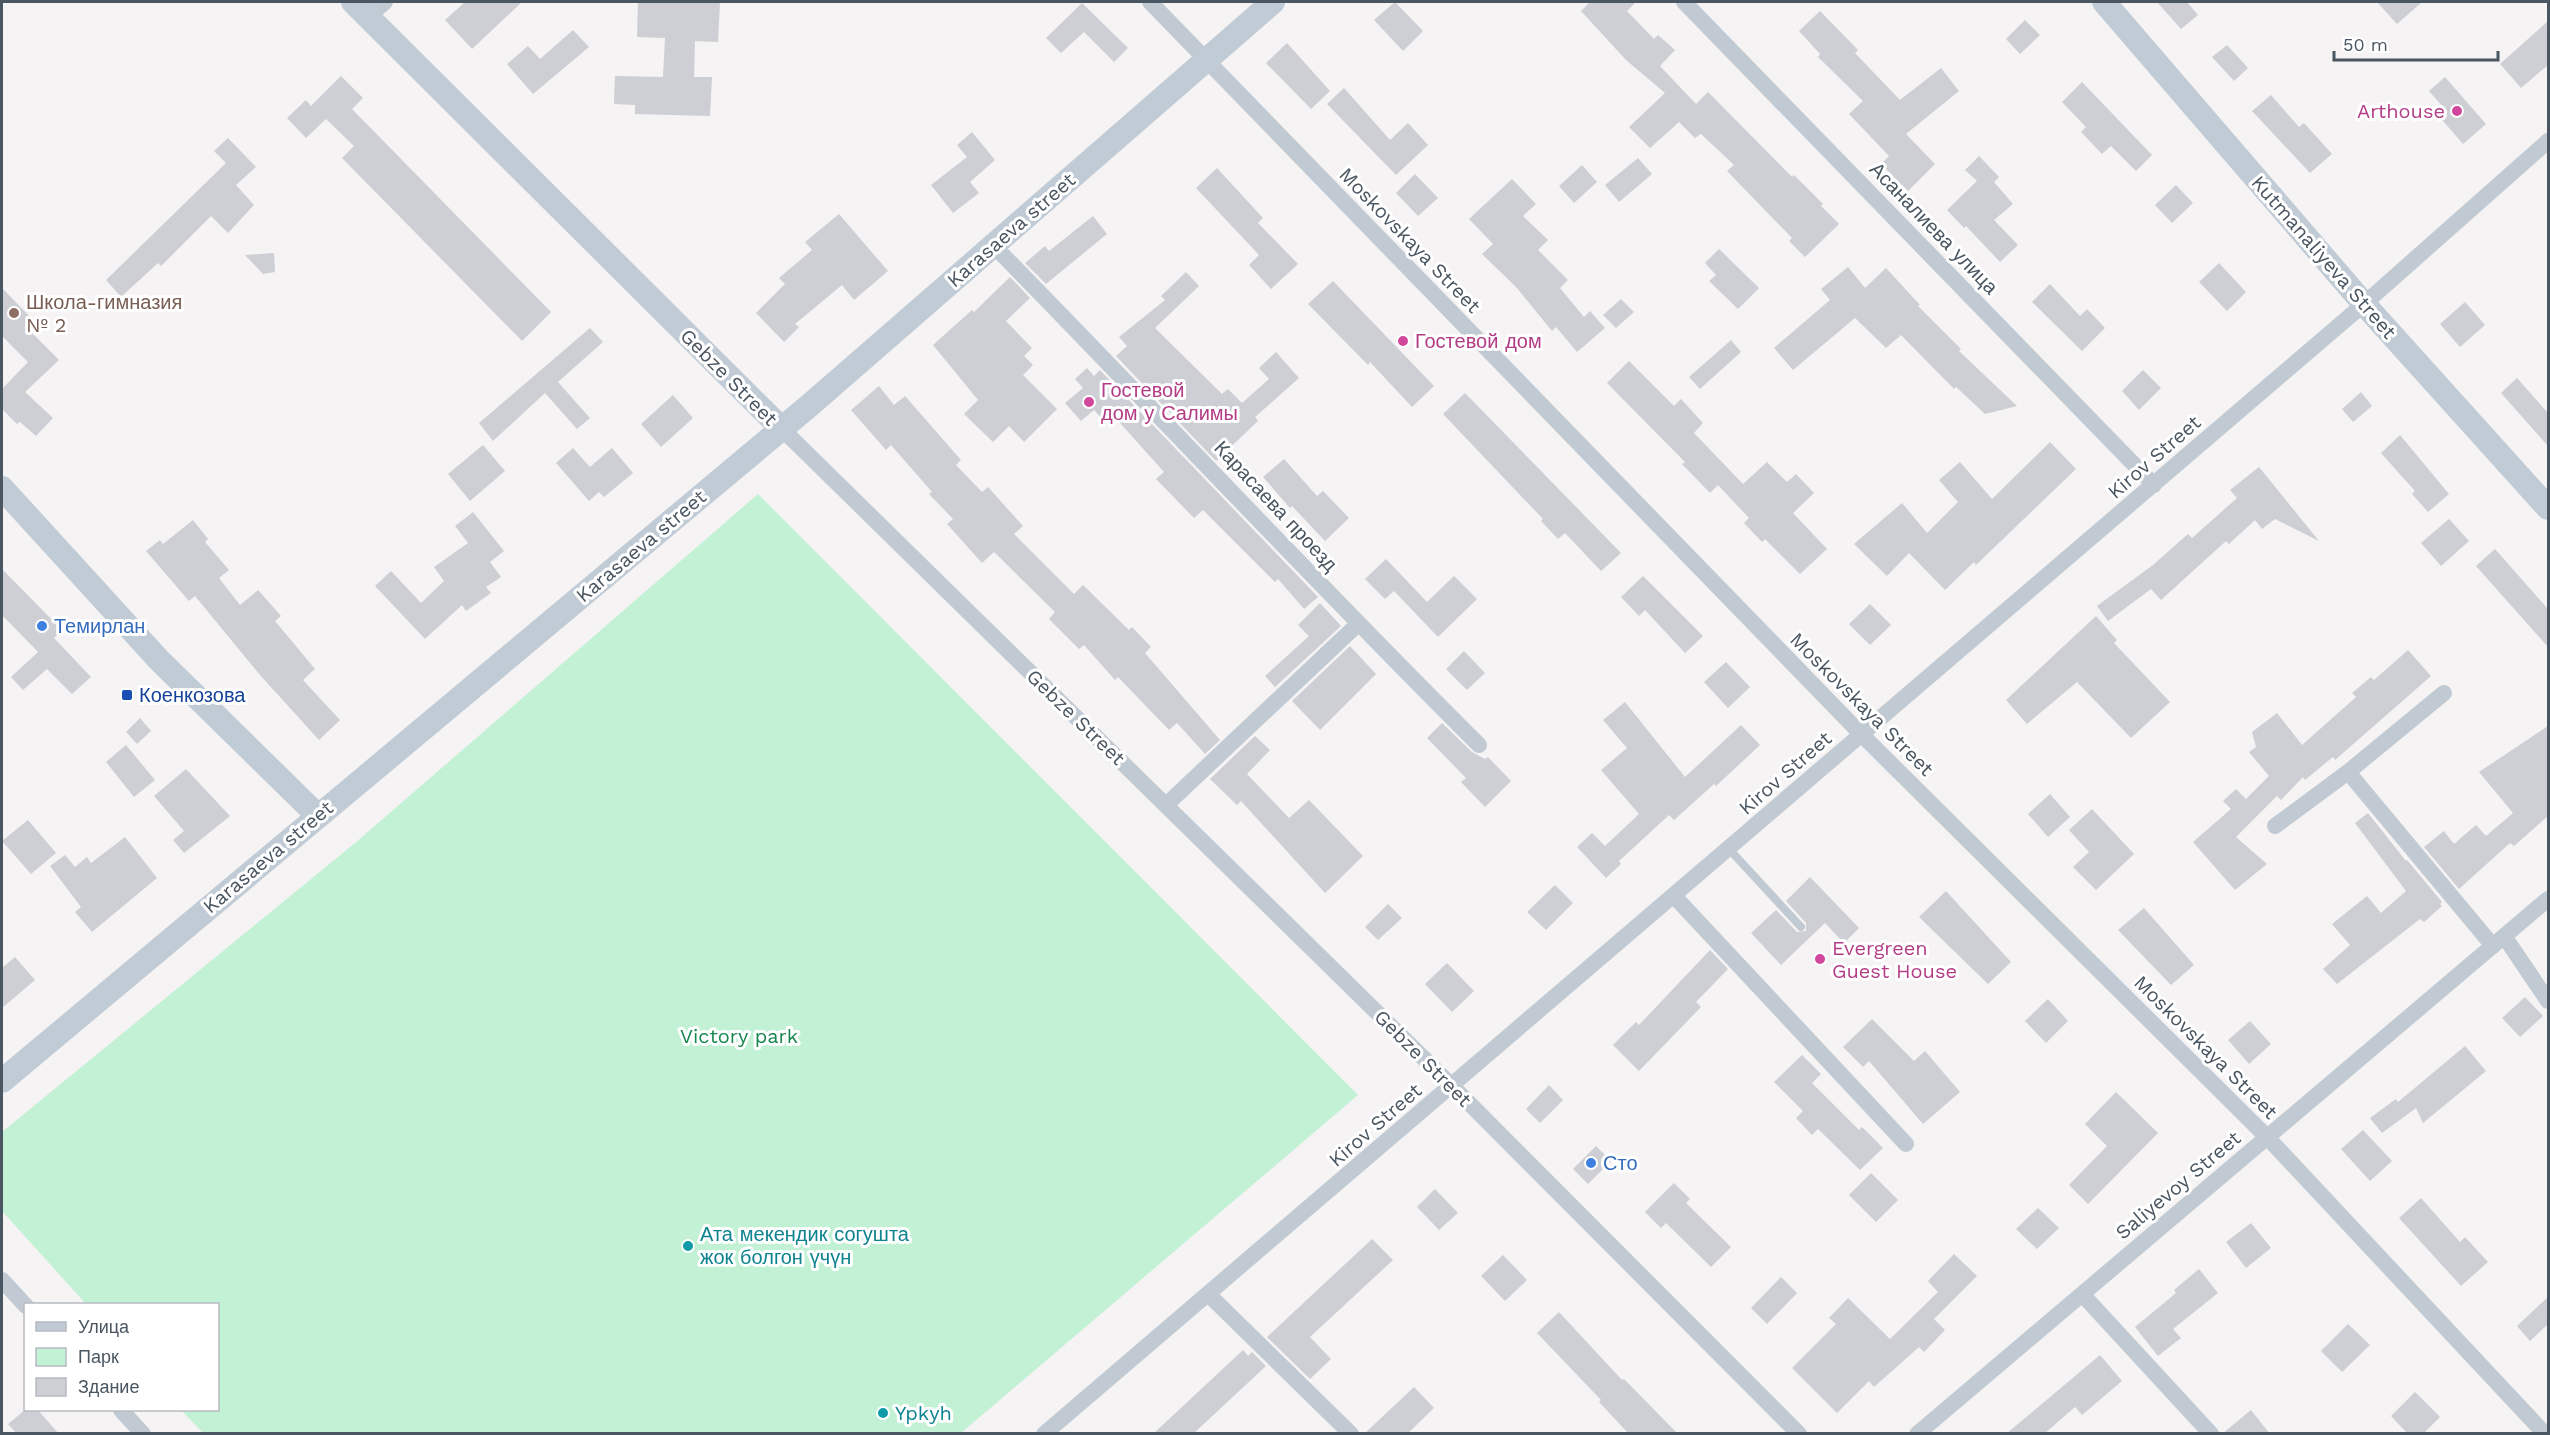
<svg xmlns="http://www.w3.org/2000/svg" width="2550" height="1435" font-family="'Work Sans',sans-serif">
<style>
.green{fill:#c3f1d5}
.building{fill:#cdcfd5}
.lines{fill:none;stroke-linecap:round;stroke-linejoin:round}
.lane{stroke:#c1cad2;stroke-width:8}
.street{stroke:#c1cad2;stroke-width:16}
.secondary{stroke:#c1cbd6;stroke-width:24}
.hotel-dot{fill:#d1479c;stroke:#fff;stroke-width:2}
.education-dot{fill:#8d6e63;stroke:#fff;stroke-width:2}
.shop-dot{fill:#3f7fe0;stroke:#fff;stroke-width:2}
.transit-dot{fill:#1a4fb4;stroke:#fff;stroke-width:2}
.culture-dot{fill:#0f9aa8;stroke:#fff;stroke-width:2}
.labels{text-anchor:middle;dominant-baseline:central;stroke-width:6;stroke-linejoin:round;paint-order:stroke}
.hotel-label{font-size:20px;fill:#b23c85;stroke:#fff;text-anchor:start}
.street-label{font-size:20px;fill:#4a5661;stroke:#fff}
.education-label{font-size:20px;fill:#785e54;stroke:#fff;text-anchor:start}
.shop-label{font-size:20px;fill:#366cbe;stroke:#fff;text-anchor:start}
.transit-label{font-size:20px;fill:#164399;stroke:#fff;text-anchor:start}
.park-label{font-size:20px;fill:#17864f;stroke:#fff}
.culture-label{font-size:20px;fill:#0d838f;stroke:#fff;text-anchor:start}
</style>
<rect width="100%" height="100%" fill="#f5f3f3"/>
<!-- green -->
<path class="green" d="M 758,494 L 1358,1095 L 961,1433 L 203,1433 L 181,1410 L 218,1410 L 218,1304 L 86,1304 L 2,1211 L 2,1132 L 355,843 Z"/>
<!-- building -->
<path class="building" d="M 465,2 L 522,2 L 472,49 L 445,20 Z
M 638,2 L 720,2 L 718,42 L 695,41 L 694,77 L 712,77 L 710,116 L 635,114 L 635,105 L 614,104 L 615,76 L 663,77 L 665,38 L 637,37 Z
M 1395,2 L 1423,31 L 1403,51 L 1374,20 Z
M 1590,2 L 1636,2 L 1627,11 L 1654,39 L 1658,35 L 1675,50 L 1660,66 L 1696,104 L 1708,92 L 1792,177 L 1794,175 L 1823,204 L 1821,206 L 1839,224 L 1805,257 L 1789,241 L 1792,238 L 1727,171 L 1734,165 L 1701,134 L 1695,138 L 1679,122 L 1650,148 L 1629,127 L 1665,93 L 1626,60 L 1581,11 Z
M 2157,2 L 2187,2 L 2198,15 L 2181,29 Z
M 2377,2 L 2422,2 L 2397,24 Z
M 1082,3 L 1128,48 L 1114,62 L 1084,32 L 1061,53 L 1046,38 Z
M 1820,11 L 1858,50 L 1855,53 L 1900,100 L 1941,68 L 1959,91 L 1906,134 L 1935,164 L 1908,191 L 1881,164 L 1889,156 L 1849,114 L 1863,101 L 1818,57 L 1820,54 L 1799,31 Z
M 2025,20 L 2040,35 L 2020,54 L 2006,39 Z
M 2548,21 L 2548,65 L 2521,88 L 2500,64 Z
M 573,30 L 589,47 L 533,94 L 507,64 L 528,46 L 540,59 Z
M 1287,43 L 1330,91 L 1311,109 L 1266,63 Z
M 2227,45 L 2248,68 L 2234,81 L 2212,57 Z
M 341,76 L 363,98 L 352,109 L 551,312 L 522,341 L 342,158 L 354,146 L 326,119 L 306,138 L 287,118 L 306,100 L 311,106 Z
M 2445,77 L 2486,124 L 2463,144 L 2437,114 L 2444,108 L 2429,91 Z
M 2082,82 L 2152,155 L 2136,171 L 2111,146 L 2102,154 L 2081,132 L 2086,127 L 2062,102 Z
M 1344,88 L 1390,140 L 1408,123 L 1428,145 L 1396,175 L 1327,104 Z
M 2271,95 L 2299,127 L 2304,123 L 2332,154 L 2310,173 L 2252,111 Z
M 972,132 L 995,160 L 970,182 L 979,193 L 953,213 L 931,185 L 967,157 L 957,145 Z
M 228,138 L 256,167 L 236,185 L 254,205 L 228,233 L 211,216 L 161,266 L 158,263 L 121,297 L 106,280 L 226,163 L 214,151 Z
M 1979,156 L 1999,177 L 1994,182 L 2013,204 L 1994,220 L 2018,245 L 2000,262 L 1966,226 L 1964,228 L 1947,210 L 1977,181 L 1965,170 Z
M 1638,158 L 1652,174 L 1619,202 L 1605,185 Z
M 1582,165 L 1597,182 L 1574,203 L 1559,186 Z
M 1217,168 L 1263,218 L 1258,223 L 1298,264 L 1271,289 L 1249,265 L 1259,255 L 1196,188 Z
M 1415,174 L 1438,198 L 1418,216 L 1396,193 Z
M 1512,179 L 1536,204 L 1523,216 L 1548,240 L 1538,250 L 1568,280 L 1560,288 L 1584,317 L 1590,311 L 1605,328 L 1577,352 L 1556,327 L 1552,331 L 1516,287 L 1482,254 L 1493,244 L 1469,219 Z
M 2176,185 L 2193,203 L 2172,223 L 2155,205 Z
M 839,214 L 888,271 L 854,300 L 842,285 L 795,324 L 799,327 L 784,342 L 756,313 L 785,284 L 779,278 L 812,250 L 805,242 Z
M 1093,216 L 1107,234 L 1046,284 L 1025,263 L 1045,246 L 1049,251 Z
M 1719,249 L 1759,288 L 1738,309 L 1709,281 L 1716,275 L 1705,263 Z
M 274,253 L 275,272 L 263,274 L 245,255 Z
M 2219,263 L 2246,292 L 2227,311 L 2199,282 Z
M 1848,267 L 1865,288 L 1886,268 L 1920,305 L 1918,306 L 1961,349 L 1959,351 L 2017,406 L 1985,414 L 1956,387 L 1954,389 L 1901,335 L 1886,348 L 1855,318 L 1793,370 L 1774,348 L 1830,300 L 1821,289 Z
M 1186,272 L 1199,286 L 1155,328 L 1222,394 L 1228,389 L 1242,403 L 1269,379 L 1259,368 L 1276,352 L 1299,378 L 1255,417 L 1258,421 L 1216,461 L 1116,356 L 1127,346 L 1119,337 L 1165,300 L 1161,296 Z
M 1010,277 L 1030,298 L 1006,321 L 1032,348 L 1024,356 L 1033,365 L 1023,375 L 1057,409 L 1024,442 L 1009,426 L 993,442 L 964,414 L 978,400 L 933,345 L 972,310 L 974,312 Z
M 1333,281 L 1434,386 L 1412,407 L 1370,362 L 1368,365 L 1308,304 Z
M 2050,284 L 2080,316 L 2087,309 L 2105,328 L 2082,351 L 2032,302 Z
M 2,288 L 38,325 L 31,332 L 59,360 L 25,392 L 53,418 L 36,436 L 20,422 L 17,424 L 2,409 L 2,389 L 28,362 L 2,336 Z
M 1621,299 L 1634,312 L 1616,328 L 1603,315 Z
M 2465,302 L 2485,325 L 2460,347 L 2440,324 Z
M 590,328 L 603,342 L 558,382 L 590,418 L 577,429 L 545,393 L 493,441 L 479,423 Z
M 1731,340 L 1741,352 L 1700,389 L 1689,377 Z
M 1629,361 L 1674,406 L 1681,399 L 1703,423 L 1694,433 L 1743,484 L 1767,462 L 1787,482 L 1796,474 L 1814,493 L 1793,513 L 1827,549 L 1800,574 L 1765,539 L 1762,542 L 1744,523 L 1749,518 L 1718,485 L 1710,493 L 1682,464 L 1685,462 L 1607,383 Z
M 1087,368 L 1094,376 L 1100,370 L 1318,597 L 1304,609 L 1278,579 L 1275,582 L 1203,510 L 1194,518 L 1156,479 L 1164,472 L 1112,414 L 1104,421 L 1094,410 L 1081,421 L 1065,403 L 1083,388 L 1075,379 Z
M 2143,370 L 2161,388 L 2139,410 L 2122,391 Z
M 2517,378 L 2548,413 L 2548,446 L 2501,393 Z
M 879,386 L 894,405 L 905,396 L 961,460 L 956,465 L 982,492 L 988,487 L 1023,526 L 1014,534 L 1074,594 L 1083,585 L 1129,630 L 1132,627 L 1151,647 L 1145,653 L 1220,740 L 1205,754 L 1177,723 L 1169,730 L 1118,677 L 1115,680 L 1084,645 L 1079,649 L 1049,619 L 1055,612 L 994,552 L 982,563 L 947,524 L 953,519 L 929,494 L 932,492 L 891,445 L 886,450 L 851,410 Z
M 2361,392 L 2372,406 L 2353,422 L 2342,409 Z
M 1465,393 L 1621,553 L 1601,571 L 1565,533 L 1558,539 L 1541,521 L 1543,519 L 1443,414 Z
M 673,395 L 693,418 L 661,447 L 641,424 Z
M 2400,435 L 2449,494 L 2428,512 L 2412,494 L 2415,491 L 2381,453 Z
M 2050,442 L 2076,469 L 1976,565 L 1974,562 L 1945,590 L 1909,553 L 1887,576 L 1854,544 L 1902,503 L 1927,533 L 1958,502 L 1939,480 L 1960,462 L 1992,499 Z
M 483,445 L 505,471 L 470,501 L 448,474 Z
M 573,448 L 590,467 L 612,448 L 633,473 L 604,497 L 599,492 L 589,501 L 556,463 Z
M 1284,459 L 1317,496 L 1323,491 L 1349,518 L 1325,541 L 1292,506 L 1290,508 L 1263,477 Z
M 2259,467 L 2319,541 L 2275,519 L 2262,529 L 2255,520 L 2229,544 L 2226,541 L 2161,600 L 2151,589 L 2108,621 L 2097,606 L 2153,565 L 2188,534 L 2192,538 L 2237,498 L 2230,490 Z
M 473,512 L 504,551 L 490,562 L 501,577 L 486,587 L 491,593 L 466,611 L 462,605 L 425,639 L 375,586 L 391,571 L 421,603 L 444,581 L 434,567 L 468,543 L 455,526 Z
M 2449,519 L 2469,541 L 2441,566 L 2421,543 Z
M 193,520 L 208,539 L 205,542 L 229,570 L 219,578 L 240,605 L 258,590 L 281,616 L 275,621 L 315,669 L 303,680 L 340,720 L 319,740 L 260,675 L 195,596 L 189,601 L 146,551 L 160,540 L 163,544 Z
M 2495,549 L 2548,609 L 2548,647 L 2476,566 Z
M 1386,559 L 1427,602 L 1454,576 L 1477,599 L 1438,637 L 1394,591 L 1385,599 L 1365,579 Z
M 2,569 L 62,630 L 54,638 L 91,677 L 72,694 L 47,669 L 23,690 L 11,677 L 38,652 L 2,615 Z
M 1643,576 L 1703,636 L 1685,653 L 1645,610 L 1639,616 L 1621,597 Z
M 1320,603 L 1341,626 L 1275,687 L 1265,676 L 1309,636 L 1298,625 Z
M 1870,604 L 1891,625 L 1870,645 L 1849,624 Z
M 2096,616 L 2117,640 L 2114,643 L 2170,702 L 2131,738 L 2077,682 L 2027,724 L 2006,700 Z
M 1350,646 L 1376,674 L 1320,730 L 1292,701 Z
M 2408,650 L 2431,676 L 2335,760 L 2333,757 L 2305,780 L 2303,777 L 2281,800 L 2277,796 L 2236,837 L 2267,864 L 2235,890 L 2193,842 L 2231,809 L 2223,801 L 2236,789 L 2246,799 L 2269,776 L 2249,752 L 2256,747 L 2252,732 L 2277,713 L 2302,745 L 2356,697 L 2352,693 L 2371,677 L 2374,680 Z
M 1464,651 L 1485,673 L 1467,690 L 1446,669 Z
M 1726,662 L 1750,687 L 1728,708 L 1704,682 Z
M 1625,702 L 1685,777 L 1741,725 L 1760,745 L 1716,786 L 1714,784 L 1674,820 L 1669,815 L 1619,861 L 1621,864 L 1606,878 L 1577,847 L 1592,833 L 1605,846 L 1639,814 L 1601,770 L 1627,748 L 1603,720 Z
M 140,718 L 151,731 L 137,744 L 126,732 Z
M 1442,723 L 1472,752 L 1485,759 L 1488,757 L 1511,781 L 1485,807 L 1461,782 L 1466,778 L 1427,738 Z
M 2548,726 L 2548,816 L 2514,846 L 2510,843 L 2459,889 L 2424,847 L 2444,831 L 2454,844 L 2476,825 L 2486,836 L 2513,813 L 2479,772 Z
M 1255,736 L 1270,750 L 1247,774 L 1289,818 L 1309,800 L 1363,856 L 1325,893 L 1241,801 L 1237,805 L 1210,779 Z
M 126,745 L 155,780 L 134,797 L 106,762 Z
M 186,769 L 230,816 L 184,853 L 173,840 L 184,831 L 154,796 Z
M 2050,794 L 2070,817 L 2048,837 L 2028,814 Z
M 2092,809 L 2134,854 L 2096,890 L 2073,867 L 2089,852 L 2069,830 Z
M 2368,813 L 2406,861 L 2407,860 L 2442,902 L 2440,904 L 2442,906 L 2424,922 L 2420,919 L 2337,984 L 2323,969 L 2350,945 L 2332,924 L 2367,896 L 2381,913 L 2406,891 L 2355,823 Z
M 28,820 L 56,853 L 31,874 L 2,841 Z
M 125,837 L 157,878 L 92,932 L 75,912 L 81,907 L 50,866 L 65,855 L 75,867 L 87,857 L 91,863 Z
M 1810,877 L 1859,928 L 1844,943 L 1825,923 L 1781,965 L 1751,933 L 1776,910 L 1797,932 L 1806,931 L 1806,923 L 1786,901 Z
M 1555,885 L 1573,903 L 1546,930 L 1527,912 Z
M 1946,891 L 2011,962 L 1988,984 L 1919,917 Z
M 1388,904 L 1402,918 L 1378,940 L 1365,927 Z
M 2144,908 L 2194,965 L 2171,985 L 2118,930 Z
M 1710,950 L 1728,969 L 1696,1002 L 1701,1007 L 1639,1071 L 1613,1045 L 1636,1022 L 1639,1025 Z
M 15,957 L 35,980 L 2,1008 L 2,968 Z
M 1447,963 L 1474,991 L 1452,1012 L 1425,984 Z
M 2525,997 L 2543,1016 L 2520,1037 L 2502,1018 Z
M 2048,999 L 2068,1021 L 2046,1043 L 2025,1021 Z
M 1872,1019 L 1914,1061 L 1925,1051 L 1960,1092 L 1923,1124 L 1869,1061 L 1863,1067 L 1843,1047 Z
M 2250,1021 L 2271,1044 L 2249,1064 L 2228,1040 Z
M 2465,1046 L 2486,1071 L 2423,1123 L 2416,1108 L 2382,1133 L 2370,1118 L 2396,1099 L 2398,1102 Z
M 1802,1055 L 1821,1074 L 1812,1083 L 1859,1130 L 1862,1127 L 1883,1148 L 1860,1170 L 1818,1129 L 1812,1135 L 1796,1118 L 1803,1111 L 1774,1082 Z
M 1549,1085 L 1563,1100 L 1540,1123 L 1526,1109 Z
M 2116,1092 L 2158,1133 L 2088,1204 L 2069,1185 L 2107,1146 L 2085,1124 Z
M 2363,1130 L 2392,1161 L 2370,1181 L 2341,1149 Z
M 1596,1146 L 1611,1161 L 1588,1184 L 1573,1169 Z
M 1871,1173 L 1898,1200 L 1876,1222 L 1849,1195 Z
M 1674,1183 L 1690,1199 L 1686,1203 L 1731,1247 L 1711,1267 L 1666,1223 L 1661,1228 L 1645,1212 Z
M 1435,1189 L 1458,1213 L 1439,1230 L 1417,1207 Z
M 2421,1198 L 2460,1242 L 2465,1237 L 2488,1262 L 2461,1286 L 2399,1218 Z
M 2038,1208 L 2059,1228 L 2037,1249 L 2016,1229 Z
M 2251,1223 L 2271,1248 L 2246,1268 L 2226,1242 Z
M 1372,1239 L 1393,1260 L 1310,1337 L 1331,1359 L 1310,1379 L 1267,1337 Z
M 1954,1254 L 1977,1276 L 1934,1319 L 1945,1330 L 1924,1352 L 1919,1347 L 1874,1387 L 1869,1381 L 1837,1413 L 1792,1368 L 1836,1324 L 1829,1318 L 1848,1298 L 1890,1339 L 1938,1292 L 1928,1281 Z
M 1503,1255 L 1527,1280 L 1505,1301 L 1481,1276 Z
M 2199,1269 L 2218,1293 L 2173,1329 L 2181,1338 L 2158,1356 L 2135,1327 L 2176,1293 L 2174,1290 Z
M 1781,1277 L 1797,1293 L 1767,1324 L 1751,1308 Z
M 2548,1297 L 2548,1324 L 2530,1341 L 2517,1326 Z
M 1559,1312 L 1622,1380 L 1624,1379 L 1678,1434 L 1629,1434 L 1599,1402 L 1601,1400 L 1537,1333 Z
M 2348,1324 L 2370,1345 L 2342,1372 L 2321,1351 Z
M 1243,1350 L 1248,1356 L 1252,1352 L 1266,1366 L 1193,1434 L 1153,1434 Z
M 2100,1355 L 2122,1381 L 2082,1415 L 2075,1407 L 2044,1434 L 2006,1434 Z
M 1414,1387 L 1434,1408 L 1407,1434 L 1364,1434 Z
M 2415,1392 L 2440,1417 L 2423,1434 L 2408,1434 L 2391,1416 Z
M 25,1410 L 38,1410 L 59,1434 L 17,1434 L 8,1424 Z
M 2251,1410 L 2270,1434 L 2222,1434 Z"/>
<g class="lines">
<!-- lane -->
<path class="lane" d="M 1729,849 L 1801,927"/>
<!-- street -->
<path class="street" d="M 1150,2 L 1862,735 L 2267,1137 L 2545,1434
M 1684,2 L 2154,485
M 367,17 L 385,2
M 993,245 C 1156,411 1314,581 1479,745
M 782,429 L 1452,1086 L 1799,1434
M 2348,772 L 2493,946
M 1166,805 L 1358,624
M 2275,826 L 2348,772 L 2444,693
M 1674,896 L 1906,1144
M 2504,936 L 2548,1001
M 2,1280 L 26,1306
M 2082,1294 L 2211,1434
M 1209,1295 L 1351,1434
M 121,1410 L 143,1434
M 1044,1434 L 2364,304 L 2548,141
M 1917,1434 L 2548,899"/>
<!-- secondary -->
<path class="secondary" d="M 353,2 L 782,429
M 2104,2 L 2364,304 L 2548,508
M 2,488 L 159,660 L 317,815
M 2,1081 L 810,405 L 1273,2"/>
</g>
<!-- markers -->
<g class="hotel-dot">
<circle cx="2457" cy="111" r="6"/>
<circle cx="1403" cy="341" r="6"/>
<circle cx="1089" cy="402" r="6"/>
<circle cx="1820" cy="959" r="6"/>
</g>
<circle class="education-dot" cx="14" cy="313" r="6"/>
<g class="shop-dot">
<circle cx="42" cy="626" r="6"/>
<circle cx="1591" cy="1163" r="6"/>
</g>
<rect class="transit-dot" x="121" y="689" width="12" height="12" rx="3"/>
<g class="culture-dot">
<circle cx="688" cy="1246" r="6"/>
<circle cx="883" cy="1413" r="6"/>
</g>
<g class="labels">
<!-- hotel labels -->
<g class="hotel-label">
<text x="2445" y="111" text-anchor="end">Arthouse</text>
<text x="1415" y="341">Гостевой дом</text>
<text x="1101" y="390">Гостевой<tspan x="1101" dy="23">дом у Салимы</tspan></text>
<text x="1832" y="948">Evergreen<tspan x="1832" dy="23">Guest House</tspan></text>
</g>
<!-- street labels -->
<g class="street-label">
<text transform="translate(1934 228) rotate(46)">Асаналиева улица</text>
<text transform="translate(1011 230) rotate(-41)">Karasaeva street</text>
<text transform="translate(1410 240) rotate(46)">Moskovskaya Street</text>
<text transform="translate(2324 257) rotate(49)">Kutmanaliyeva Street</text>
<text transform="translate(729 377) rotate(45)">Gebze Street</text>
<text transform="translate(2154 457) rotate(-41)">Kirov Street</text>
<text transform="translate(1276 506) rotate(47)">Карасаева проезд</text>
<text transform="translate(641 546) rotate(-40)">Karasaeva street</text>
<text transform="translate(1862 704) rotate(45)">Moskovskaya Street</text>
<text transform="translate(1076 717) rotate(44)">Gebze Street</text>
<text transform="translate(1785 773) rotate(-41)">Kirov Street</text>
<text transform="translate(268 857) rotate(-40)">Karasaeva street</text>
<text transform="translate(2206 1047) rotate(45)">Moskovskaya Street</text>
<text transform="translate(1423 1058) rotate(45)">Gebze Street</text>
<text transform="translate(1375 1125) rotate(-41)">Kirov Street</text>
<text transform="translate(2178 1185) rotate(-40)">Saliyevoy Street</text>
</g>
<!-- education labels -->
<g class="education-label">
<text x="26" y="302">Школа-гимназия<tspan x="26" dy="23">№ 2</tspan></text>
</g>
<!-- shop labels -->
<g class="shop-label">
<text x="54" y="626">Темирлан</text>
<text x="1603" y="1163">Сто</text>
</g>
<!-- transit labels -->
<g class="transit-label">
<text x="139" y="695">Коенкозова</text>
</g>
<!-- park labels -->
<g class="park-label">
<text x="739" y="1036">Victory park</text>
</g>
<!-- culture labels -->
<g class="culture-label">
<text x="700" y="1234">Ата мекендик согушта<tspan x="700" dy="23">жок болгон үчүн</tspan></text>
<text x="895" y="1413">Ypkyh</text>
</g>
</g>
<!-- border -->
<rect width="2550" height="1435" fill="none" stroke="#4a5661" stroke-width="6"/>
<!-- legend -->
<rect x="24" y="1303" width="195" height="108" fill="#ffffff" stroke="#b7bbc0" stroke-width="1.5"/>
<rect x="36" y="1322" width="30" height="9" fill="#c1cbd6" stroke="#b7bbc0" stroke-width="1.5"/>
<text x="78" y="1333" font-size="18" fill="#4a5661">Улица</text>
<rect x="36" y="1348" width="30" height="18" fill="#c3f1d5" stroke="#b7bbc0" stroke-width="1.5"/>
<text x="78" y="1363" font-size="18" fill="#4a5661">Парк</text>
<rect x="36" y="1378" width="30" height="18" fill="#cdcfd5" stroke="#b7bbc0" stroke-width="1.5"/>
<text x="78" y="1393" font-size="18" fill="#4a5661">Здание</text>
<!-- scale -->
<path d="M2334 51v9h164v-9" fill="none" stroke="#4a5661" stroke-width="3"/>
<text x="2343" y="51" font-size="18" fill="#4a5661" stroke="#ffffff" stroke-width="4.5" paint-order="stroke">50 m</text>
</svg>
